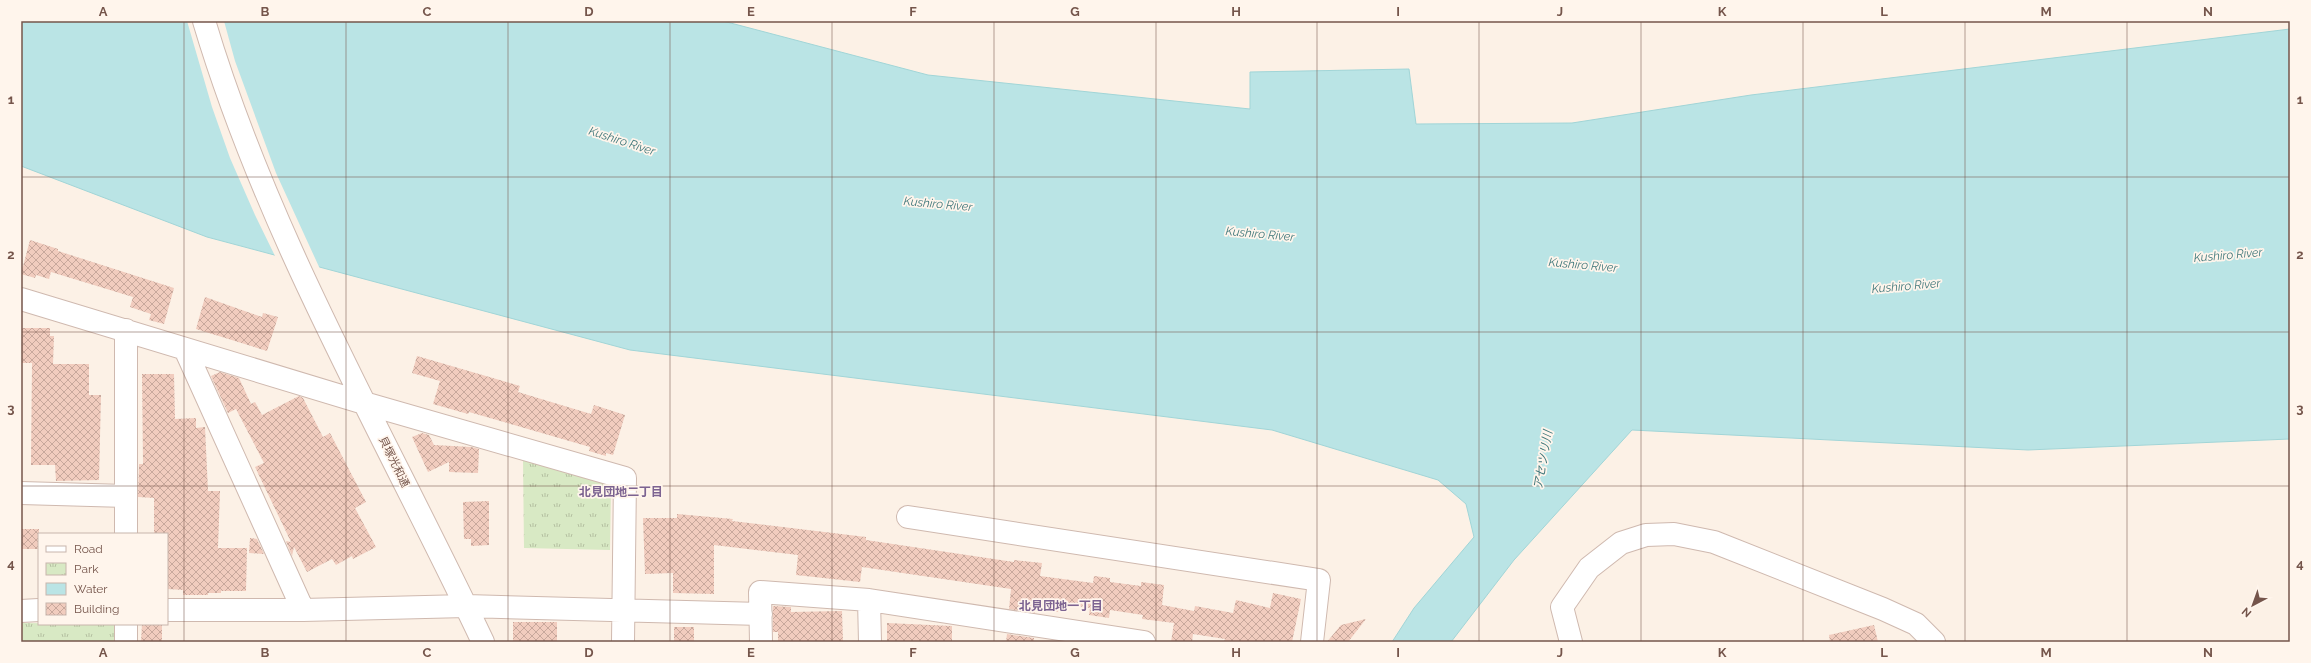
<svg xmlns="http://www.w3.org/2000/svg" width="2311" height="663" font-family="Raleway,'Noto Sans JP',sans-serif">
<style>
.park{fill:url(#park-tufts)}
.water{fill:#bae4e5;stroke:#a1d5d7}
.pier{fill:#fcf1e6}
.building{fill:url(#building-cross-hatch)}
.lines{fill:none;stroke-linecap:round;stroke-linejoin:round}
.minor-casing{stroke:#cfb9af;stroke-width:24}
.minor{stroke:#fff;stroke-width:22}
.grid{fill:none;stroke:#75554b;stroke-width:1;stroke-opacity:0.55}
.labels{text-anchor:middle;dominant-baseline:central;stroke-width:3.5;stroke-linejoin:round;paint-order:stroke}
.street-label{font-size:11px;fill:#75554b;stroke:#fff5ec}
.water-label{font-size:12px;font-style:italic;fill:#3f777a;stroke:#fff5ec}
.neighbourhood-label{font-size:12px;font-weight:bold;fill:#7c6391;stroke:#fff5ec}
.neatline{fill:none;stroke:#75554b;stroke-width:1.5}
.grid-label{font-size:13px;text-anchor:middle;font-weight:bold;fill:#75554b}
</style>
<defs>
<pattern id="park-tufts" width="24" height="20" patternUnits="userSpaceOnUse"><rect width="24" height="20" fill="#d8e9c4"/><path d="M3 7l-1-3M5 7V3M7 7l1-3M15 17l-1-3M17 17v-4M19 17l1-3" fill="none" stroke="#b4c0a1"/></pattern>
<pattern id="building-cross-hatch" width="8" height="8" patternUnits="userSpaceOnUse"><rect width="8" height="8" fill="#f1ccbe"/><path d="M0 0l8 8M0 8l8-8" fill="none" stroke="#c8a89c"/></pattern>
</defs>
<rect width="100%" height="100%" fill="#fcf1e6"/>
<!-- park -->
<path class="park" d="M 523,459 L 611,485 L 610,550 L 524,548 Z
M 21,623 L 114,624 L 114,642 L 21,642 Z"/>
<!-- water -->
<path class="water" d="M 21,21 L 723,21 L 928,75 L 1250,109 L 1250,72 L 1409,69 L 1416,124 L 1572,123 L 1751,95 L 2290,29 L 2290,439 L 2028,450 L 1632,430 L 1514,560 L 1451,642 L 1392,642 L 1414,608 L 1474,537 L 1466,504 L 1438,480 L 1272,430 L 630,350 L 207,237 L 21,166 Z"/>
<!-- pier -->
<path class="pier" d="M 187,21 L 224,21 L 235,61 L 276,173 L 320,269 L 276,258 L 255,215 L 230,158 L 212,107 Z"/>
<!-- building -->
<path class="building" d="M 30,240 L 58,249 L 58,251 L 174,288 L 164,324 L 149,320 L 151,314 L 130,307 L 133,297 L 51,272 L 49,279 L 36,275 L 35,278 L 21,274 Z
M 205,297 L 262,317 L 263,313 L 278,317 L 267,351 L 196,329 Z
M 21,328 L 50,328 L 50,336 L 54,336 L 53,364 L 89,364 L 89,395 L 101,395 L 99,480 L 56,481 L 55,465 L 31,465 L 32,363 L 21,363 Z
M 417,356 L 520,386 L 518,392 L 591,414 L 594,405 L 625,415 L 613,455 L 606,453 L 606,456 L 589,451 L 590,447 L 469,412 L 468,414 L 433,404 L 440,381 L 412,373 Z
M 220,372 L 239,378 L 251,404 L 255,402 L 262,415 L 299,396 L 303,398 L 323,437 L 330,433 L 366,502 L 355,508 L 376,547 L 353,559 L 352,556 L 336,565 L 332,559 L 307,572 L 294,547 L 292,556 L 286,541 L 291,542 L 255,467 L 264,463 L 236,409 L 228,413 L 211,376 Z
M 142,374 L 174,374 L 175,419 L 196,418 L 196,428 L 205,427 L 208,491 L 220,491 L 218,548 L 247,548 L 246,591 L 221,591 L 221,593 L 208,593 L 208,595 L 183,595 L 183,590 L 167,589 L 167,534 L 154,534 L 154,498 L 138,497 L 139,464 L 143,464 Z
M 422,433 L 429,435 L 434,445 L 471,447 L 479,449 L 478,473 L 449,472 L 449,462 L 428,472 L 412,437 Z
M 489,501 L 489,545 L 471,546 L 471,539 L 464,539 L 463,502 Z
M 677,514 L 733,519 L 732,521 L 866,537 L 866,540 L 1014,562 L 1014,560 L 1042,563 L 1040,576 L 1093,583 L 1094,576 L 1110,578 L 1110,582 L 1141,586 L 1141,582 L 1164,585 L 1162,605 L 1194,611 L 1195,606 L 1233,613 L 1236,600 L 1270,608 L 1273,593 L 1301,599 L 1292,642 L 1224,642 L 1225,639 L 1193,634 L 1192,642 L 1171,642 L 1174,623 L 1142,619 L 1143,615 L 1110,610 L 1109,618 L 1089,615 L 1090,608 L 1059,603 L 1058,612 L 1035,609 L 1035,613 L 1009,609 L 1011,589 L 862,567 L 860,582 L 796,575 L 798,555 L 714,545 L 714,594 L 673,593 L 673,573 L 645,574 L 643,518 L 677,518 Z
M 21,529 L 39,529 L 39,549 L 21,549 Z
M 250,538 L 257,539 L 264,554 L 249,553 Z
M 773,606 L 791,607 L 791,612 L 842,611 L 843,642 L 778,642 L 778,632 L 773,632 Z
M 1366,619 L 1348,642 L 1327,642 L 1341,625 Z
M 513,622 L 557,622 L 557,642 L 513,642 Z
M 887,623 L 952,626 L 952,642 L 887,642 Z
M 142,624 L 162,625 L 162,642 L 141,642 Z
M 1874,625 L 1878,642 L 1830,642 L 1829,635 Z
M 674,627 L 694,627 L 694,642 L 674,642 Z
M 1007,634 L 1034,638 L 1034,642 L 1006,642 Z"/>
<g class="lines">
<defs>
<path id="minor" d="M 204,21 C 269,239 386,437 483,642
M 21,299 L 364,403 L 625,478 L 623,642
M 185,349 L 303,610
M 21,493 L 126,496
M 908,517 L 1319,580 L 1312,642
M 126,534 L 126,330
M 869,600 L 870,642
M 167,610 L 303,610 L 466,606 L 761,614
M 21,611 L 39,610
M 126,624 L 126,642
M 761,642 L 760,592 L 869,600 L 1144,642
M 1571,642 L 1562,607 L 1589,568 L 1621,543 L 1646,535 L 1674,534 L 1714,542 L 1883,609 L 1916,624 L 1934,642"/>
</defs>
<!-- minor casing -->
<use href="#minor" class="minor-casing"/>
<!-- minor -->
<use href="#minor" class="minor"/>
</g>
<!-- grid -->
<path class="grid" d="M 184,21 L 184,642M 346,21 L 346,642M 508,21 L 508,642M 670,21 L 670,642M 832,21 L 832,642M 994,21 L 994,642M 1156,21 L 1156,642M 1317,21 L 1317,642M 1479,21 L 1479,642M 1641,21 L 1641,642M 1803,21 L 1803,642M 1965,21 L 1965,642M 2127,21 L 2127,642M 21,177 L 2290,177M 21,332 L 2290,332M 21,486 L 2290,486"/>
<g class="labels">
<!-- street labels -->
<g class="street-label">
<text transform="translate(394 462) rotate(64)">貝塚光和通</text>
</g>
<!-- water labels -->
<g class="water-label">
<text transform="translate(622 141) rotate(18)">Kushiro River</text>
<text transform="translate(938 204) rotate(5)">Kushiro River</text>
<text transform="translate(1260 234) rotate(5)">Kushiro River</text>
<text transform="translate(2228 255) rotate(-5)">Kushiro River</text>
<text transform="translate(1583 265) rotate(5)">Kushiro River</text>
<text transform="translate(1906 286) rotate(-5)">Kushiro River</text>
<text transform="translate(1543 460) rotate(-80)">アセツリ川</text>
</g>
<!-- neighbourhood labels -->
<g class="neighbourhood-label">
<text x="621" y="492">北見団地二丁目</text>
<text x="1061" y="606">北見団地一丁目</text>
</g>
</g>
<!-- border -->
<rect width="2311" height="663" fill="none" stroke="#fff5ec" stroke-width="44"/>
<!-- legend -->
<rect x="38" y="533" width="130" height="92" fill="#fff5ec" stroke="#c8b5ac"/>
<rect x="46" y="546" width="20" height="6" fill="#ffffff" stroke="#c8b5ac"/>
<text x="74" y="553" font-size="12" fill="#75554b">Road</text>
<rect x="46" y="563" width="20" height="12" fill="url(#park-tufts)" stroke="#c8b5ac"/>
<text x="74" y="573" font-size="12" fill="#75554b">Park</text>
<rect x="46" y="583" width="20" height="12" fill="#bae4e5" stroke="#c8b5ac"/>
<text x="74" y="593" font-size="12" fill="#75554b">Water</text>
<rect x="46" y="603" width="20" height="12" fill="url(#building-cross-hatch)" stroke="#c8b5ac"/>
<text x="74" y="613" font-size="12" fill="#75554b">Building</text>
<!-- north arrow -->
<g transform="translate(2253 605) rotate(221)" stroke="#fff5ec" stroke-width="3" paint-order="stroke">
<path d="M0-3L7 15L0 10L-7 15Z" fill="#75554b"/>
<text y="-6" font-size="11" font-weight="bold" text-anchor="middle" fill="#75554b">N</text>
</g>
<rect x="22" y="22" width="2267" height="619" class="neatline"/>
<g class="grid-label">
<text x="103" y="16">A</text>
<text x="265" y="16">B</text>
<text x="427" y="16">C</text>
<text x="589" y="16">D</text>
<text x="751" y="16">E</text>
<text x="913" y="16">F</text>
<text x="1075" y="16">G</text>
<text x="1236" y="16">H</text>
<text x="1398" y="16">I</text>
<text x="1560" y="16">J</text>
<text x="1722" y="16">K</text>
<text x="1884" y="16">L</text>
<text x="2046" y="16">M</text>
<text x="2208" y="16">N</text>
<text x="11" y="104">1</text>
<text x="2300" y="104">1</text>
<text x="11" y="259">2</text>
<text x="2300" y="259">2</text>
<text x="11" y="413">3</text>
<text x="2300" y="413">3</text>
<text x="11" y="568">4</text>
<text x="2300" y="568">4</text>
<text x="103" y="657">A</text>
<text x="265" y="657">B</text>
<text x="427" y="657">C</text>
<text x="589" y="657">D</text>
<text x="751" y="657">E</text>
<text x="913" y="657">F</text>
<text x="1075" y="657">G</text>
<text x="1236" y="657">H</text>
<text x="1398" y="657">I</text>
<text x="1560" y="657">J</text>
<text x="1722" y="657">K</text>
<text x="1884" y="657">L</text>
<text x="2046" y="657">M</text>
<text x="2208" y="657">N</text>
</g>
</svg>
